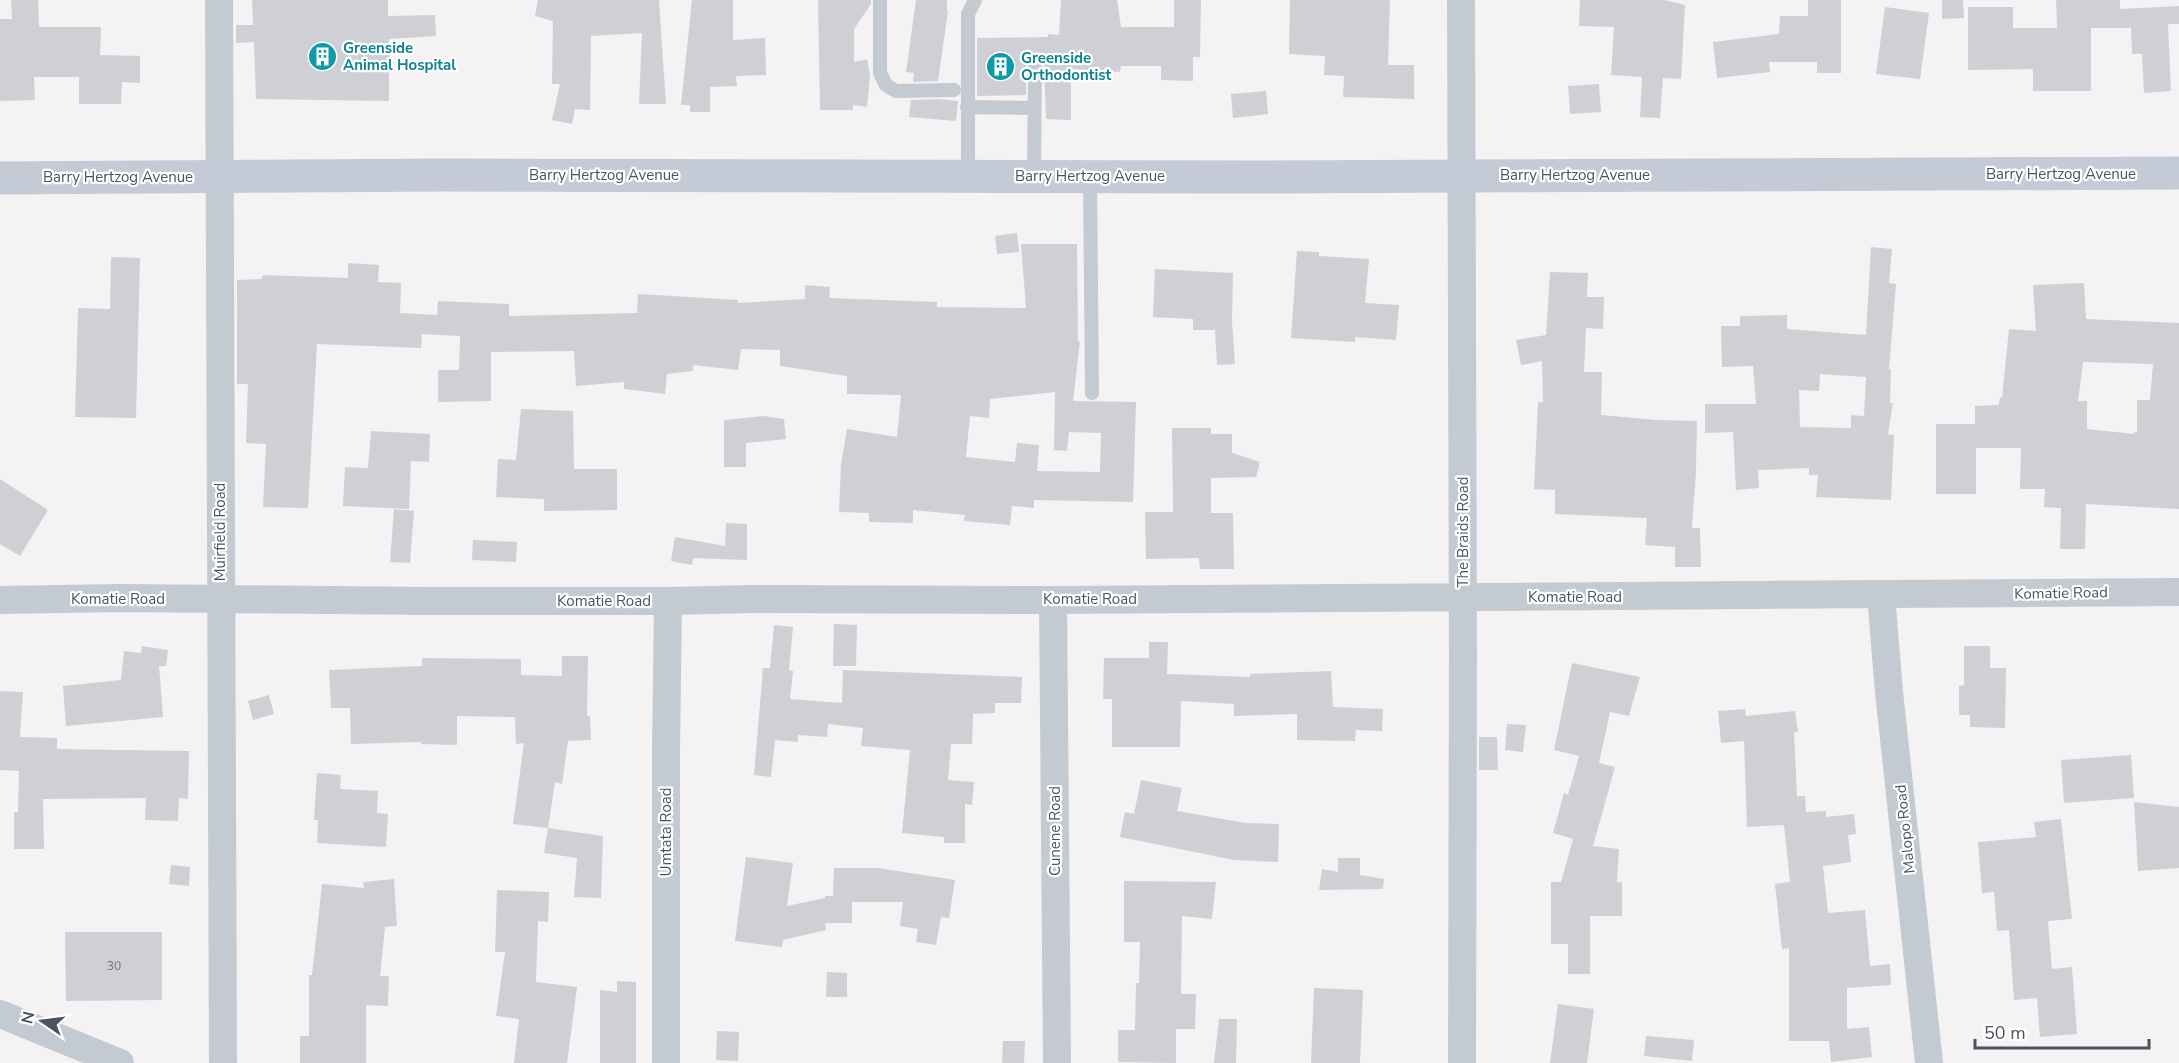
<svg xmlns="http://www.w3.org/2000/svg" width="2179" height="1063" font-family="'Nunito Sans',sans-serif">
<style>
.building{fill:#cfd0d5;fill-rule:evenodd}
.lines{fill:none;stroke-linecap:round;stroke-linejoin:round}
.service{stroke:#c4cad2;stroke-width:14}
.minor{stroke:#c4cad2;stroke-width:28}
.secondary{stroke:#c4cbd6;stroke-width:33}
.labels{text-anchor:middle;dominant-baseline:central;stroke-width:4.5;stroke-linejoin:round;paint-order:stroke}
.number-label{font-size:12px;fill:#6c727c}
.culture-label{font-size:15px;font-weight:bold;fill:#0d838f;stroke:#fff;text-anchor:start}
.street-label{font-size:15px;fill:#4b535e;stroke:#fff}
</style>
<rect width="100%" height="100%" fill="#f4f2f2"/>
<!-- building -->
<path class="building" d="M 11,0 L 38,0 L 39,27 L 101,27 L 100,55 L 140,56 L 140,83 L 122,82 L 121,104 L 79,104 L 79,77 L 34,77 L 35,100 L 0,101 L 0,19 L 12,19 Z
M 252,0 L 388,0 L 388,16 L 435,15 L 436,36 L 389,39 L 389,101 L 256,99 L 254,42 L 236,43 L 236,25 L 253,25 Z
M 538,0 L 659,0 L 666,104 L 639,104 L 642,33 L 591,36 L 590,110 L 575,109 L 572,124 L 552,120 L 560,84 L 552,84 L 553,21 L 535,16 Z
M 692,0 L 733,0 L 733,40 L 765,38 L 766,75 L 736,76 L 737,86 L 710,87 L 710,112 L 690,112 L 690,105 L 681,105 Z
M 818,0 L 871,0 L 871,4 L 854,29 L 854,62 L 867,59 L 870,76 L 867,107 L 853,105 L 853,110 L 820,110 Z
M 916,0 L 947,0 L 947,11 L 948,11 L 938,81 L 913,82 L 914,73 L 906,72 Z
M 1061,0 L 1117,0 L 1121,27 L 1174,27 L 1174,0 L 1201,0 L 1200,57 L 1193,57 L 1193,81 L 1161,80 L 1161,66 L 1121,66 L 1120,72 L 1071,69 L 1071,120 L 1046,119 L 1044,64 L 1040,58 L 1035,56 L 1030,58 L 1026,64 L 1026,95 L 977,96 L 977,38 L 1048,37 L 1048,34 L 1059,35 Z
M 1290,0 L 1390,0 L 1388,65 L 1414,65 L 1414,99 L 1343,97 L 1344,76 L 1324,75 L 1325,56 L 1289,54 Z
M 1580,0 L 1664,0 L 1685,5 L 1681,79 L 1663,78 L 1660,118 L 1640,117 L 1642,77 L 1611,75 L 1614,27 L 1579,26 Z
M 1808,0 L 1841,0 L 1841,73 L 1817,73 L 1817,62 L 1769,62 L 1770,72 L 1717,78 L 1713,42 L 1779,34 L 1780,16 L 1808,16 Z
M 1942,0 L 1963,0 L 1964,18 L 1942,19 Z
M 2056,0 L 2120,0 L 2120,9 L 2179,6 L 2179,24 L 2168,24 L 2171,91 L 2144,93 L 2142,54 L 2132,54 L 2131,28 L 2091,28 L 2091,91 L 2033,91 L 2033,69 L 1968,70 L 1968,7 L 2013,7 L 2013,28 L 2057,28 Z
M 1885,7 L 1929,13 L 1920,79 L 1876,74 Z
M 1599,84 L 1601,112 L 1570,114 L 1568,86 Z
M 1266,91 L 1268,114 L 1233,118 L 1231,94 Z
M 938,99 L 958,101 L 956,121 L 909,117 L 911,100 Z
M 1017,233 L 1019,252 L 997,254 L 995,236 Z
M 1021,244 L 1077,244 L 1078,341 L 1080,341 L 1073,401 L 1136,402 L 1133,502 L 1034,500 L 1034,508 L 1012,506 L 1010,525 L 964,521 L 965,515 L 913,510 L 913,523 L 869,522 L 869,513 L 839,512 L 841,464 L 847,429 L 897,437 L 901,395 L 847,394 L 847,376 L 780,366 L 780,350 L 741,349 L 738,370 L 693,365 L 693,371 L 667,374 L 665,394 L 624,389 L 624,382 L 576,386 L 574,351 L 491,352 L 491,401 L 438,402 L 438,370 L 459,370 L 460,336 L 422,334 L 421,348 L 317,344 L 308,508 L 263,507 L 266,444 L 246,443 L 248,384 L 237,384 L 237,280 L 262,279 L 263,275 L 348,278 L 348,263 L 379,265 L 378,282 L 401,283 L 400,313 L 437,315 L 438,301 L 509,304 L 509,316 L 637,313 L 638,294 L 738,300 L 737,303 L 805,299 L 805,285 L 830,287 L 829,298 L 937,302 L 937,307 L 1026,308 ZM 1055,392 L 1054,450 L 1067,451 L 1069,432 L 1101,433 L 1100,472 L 1037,471 L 1039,445 L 1017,443 L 1015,462 L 966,457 L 970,416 L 989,418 L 990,399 Z
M 1871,247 L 1892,249 L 1889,283 L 1896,284 L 1889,369 L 1891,369 L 1890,403 L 1893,403 L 1888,434 L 1894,435 L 1891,500 L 1816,497 L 1818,475 L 1809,475 L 1809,468 L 1758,470 L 1759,488 L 1736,490 L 1733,432 L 1705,433 L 1705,404 L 1756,404 L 1753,366 L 1722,367 L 1721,326 L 1740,326 L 1740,316 L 1787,315 L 1787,329 L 1866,335 ZM 1820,374 L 1866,377 L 1864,416 L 1851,415 L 1851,428 L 1800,427 L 1799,390 L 1819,391 Z
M 1297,251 L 1319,252 L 1319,256 L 1369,259 L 1365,303 L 1399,305 L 1396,340 L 1355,337 L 1355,342 L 1291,338 Z
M 111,257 L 140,258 L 136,418 L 75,417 L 78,308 L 110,309 Z
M 1155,269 L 1233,273 L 1232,321 L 1235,364 L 1217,365 L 1215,330 L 1193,330 L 1193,319 L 1153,317 Z
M 1550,272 L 1588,273 L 1587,297 L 1604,297 L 1603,329 L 1586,328 L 1584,372 L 1602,372 L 1601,415 L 1656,420 L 1697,421 L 1696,471 L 1692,528 L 1700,528 L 1701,567 L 1675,567 L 1675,547 L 1645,545 L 1647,518 L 1555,514 L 1555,490 L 1534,489 L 1538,402 L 1543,402 L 1542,361 L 1521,365 L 1516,340 L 1546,335 Z
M 2084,283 L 2086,319 L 2179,323 L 2179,509 L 2086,504 L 2085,549 L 2060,549 L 2061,508 L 2044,507 L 2045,489 L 2020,489 L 2021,448 L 1976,448 L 1976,494 L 1936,494 L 1936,424 L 1975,424 L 1975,406 L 1999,405 L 2000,397 L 2002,398 L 2009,329 L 2036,331 L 2033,285 ZM 2083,362 L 2153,364 L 2150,400 L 2137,400 L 2137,432 L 2134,432 L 2134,434 L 2087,429 L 2087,401 L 2078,401 Z
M 521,409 L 573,411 L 574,469 L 617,469 L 617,510 L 544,511 L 544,499 L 496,497 L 498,459 L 516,460 Z
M 763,416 L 784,419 L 786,439 L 746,443 L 746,467 L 724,467 L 724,420 Z
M 1172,428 L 1211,428 L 1211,434 L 1232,434 L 1232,453 L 1260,462 L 1256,477 L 1211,478 L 1211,513 L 1233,513 L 1234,569 L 1200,569 L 1199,558 L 1146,559 L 1145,512 L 1173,512 Z
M 371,431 L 430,434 L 429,462 L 411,461 L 409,509 L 343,506 L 345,467 L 368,468 Z
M 0,479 L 48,510 L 20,556 L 0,544 Z
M 394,509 L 414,511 L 410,563 L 390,562 Z
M 726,523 L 747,524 L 747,560 L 693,558 L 692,565 L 671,561 L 675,537 L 725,546 Z
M 473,540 L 517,542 L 516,562 L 472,560 Z
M 834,624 L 857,625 L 856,666 L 833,666 Z
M 774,625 L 793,627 L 789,670 L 793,671 L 790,699 L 842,703 L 843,670 L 1022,677 L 1021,703 L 995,703 L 995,713 L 973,714 L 972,744 L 951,744 L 948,780 L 974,782 L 972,805 L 965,804 L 965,843 L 944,843 L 944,837 L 902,833 L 910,750 L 861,746 L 863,728 L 828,724 L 827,737 L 798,735 L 798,742 L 775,740 L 771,777 L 754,775 L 763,668 L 770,668 Z
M 1149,642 L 1168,642 L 1167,674 L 1250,677 L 1250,674 L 1331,671 L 1333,707 L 1383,709 L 1382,731 L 1356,730 L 1355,741 L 1297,740 L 1297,714 L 1234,716 L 1234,704 L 1181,701 L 1180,747 L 1112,747 L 1112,699 L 1103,699 L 1104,658 L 1149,658 Z
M 142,646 L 168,650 L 166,666 L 159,666 L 163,717 L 66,726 L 63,686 L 121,680 L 124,651 L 141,653 Z
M 1964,646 L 1990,646 L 1990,668 L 2006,668 L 2005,728 L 1970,727 L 1970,715 L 1959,715 L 1959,686 L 1964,685 Z
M 562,656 L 588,656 L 587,716 L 590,716 L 591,740 L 568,741 L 562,784 L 555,782 L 548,828 L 603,836 L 601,898 L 574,897 L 577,858 L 544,853 L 548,828 L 513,824 L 524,743 L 516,744 L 515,717 L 457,716 L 457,745 L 421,744 L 421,742 L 351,744 L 350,708 L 331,708 L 329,670 L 422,666 L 422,658 L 521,659 L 521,675 L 562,676 Z
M 1572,663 L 1640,677 L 1629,716 L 1610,712 L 1599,763 L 1615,767 L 1593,846 L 1619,849 L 1617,882 L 1622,882 L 1622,916 L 1590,916 L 1590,974 L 1568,974 L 1568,944 L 1551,944 L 1551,882 L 1561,882 L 1573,839 L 1553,833 L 1564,793 L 1568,795 L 1579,756 L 1554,750 Z
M 0,691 L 23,692 L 20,737 L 57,738 L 57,749 L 189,751 L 188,799 L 179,798 L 178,821 L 145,820 L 146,798 L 43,799 L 44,849 L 14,849 L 14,812 L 18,812 L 19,771 L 0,770 Z
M 269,695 L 274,714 L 253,720 L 248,701 Z
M 1745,709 L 1746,716 L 1795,711 L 1798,732 L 1794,732 L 1797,796 L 1805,796 L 1806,812 L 1826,811 L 1826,817 L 1854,814 L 1856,834 L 1848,835 L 1851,862 L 1823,866 L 1828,913 L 1865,910 L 1870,966 L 1890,964 L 1891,985 L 1847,988 L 1847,1029 L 1869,1027 L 1872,1057 L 1831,1062 L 1829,1041 L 1789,1041 L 1789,948 L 1782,949 L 1775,884 L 1790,882 L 1784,825 L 1747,827 L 1744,741 L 1721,743 L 1718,711 Z
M 1507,724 L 1526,725 L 1523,752 L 1505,750 Z
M 1479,737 L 1497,737 L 1498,770 L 1479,770 Z
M 2131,755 L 2134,798 L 2064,803 L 2061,760 Z
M 317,773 L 341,775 L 340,789 L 378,791 L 377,813 L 388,814 L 386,847 L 317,843 L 318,820 L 314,820 Z
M 1141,780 L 1182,788 L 1177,811 L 1246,823 L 1279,824 L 1278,862 L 1234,860 L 1120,837 L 1125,812 L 1134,814 Z
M 2134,802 L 2179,807 L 2179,868 L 2138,871 Z
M 2061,819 L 2072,919 L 2048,921 L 2052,969 L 2072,967 L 2077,1034 L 2040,1037 L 2037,998 L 2014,1000 L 2009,930 L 1997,931 L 1994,892 L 1982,893 L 1978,842 L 2036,837 L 2034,822 Z
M 746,857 L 793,863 L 787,906 L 825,898 L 825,896 L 833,896 L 834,868 L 878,868 L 955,880 L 949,918 L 941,917 L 936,945 L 916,942 L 918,929 L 900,926 L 903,902 L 852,902 L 852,923 L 825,923 L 826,930 L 783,940 L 782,947 L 735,941 Z
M 1338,858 L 1360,858 L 1360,875 L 1384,879 L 1383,889 L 1319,890 L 1322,869 L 1338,872 Z
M 171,865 L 190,867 L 189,886 L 169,884 Z
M 394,879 L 397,926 L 385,927 L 380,976 L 389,976 L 388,1006 L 366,1005 L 366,1063 L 300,1063 L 300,1036 L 309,1036 L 309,975 L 312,975 L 322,884 L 364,888 L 363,882 Z
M 1124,881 L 1216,882 L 1212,919 L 1182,916 L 1181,994 L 1196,994 L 1195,1029 L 1176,1029 L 1176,1063 L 1118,1062 L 1118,1030 L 1135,1030 L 1136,983 L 1139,983 L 1140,942 L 1124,942 Z
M 497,890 L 549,892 L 548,922 L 538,921 L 536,982 L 577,987 L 567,1063 L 514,1063 L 519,1019 L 496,1016 L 505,952 L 495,952 Z
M 65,932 L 162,932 L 162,1000 L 66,1001 Z
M 827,972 L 847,973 L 847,997 L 826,997 Z
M 617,981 L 636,982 L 636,1063 L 600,1063 L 600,990 L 617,992 Z
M 1314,988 L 1363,990 L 1360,1063 L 1311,1063 Z
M 1558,1004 L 1594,1009 L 1587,1063 L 1550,1063 Z
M 1219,1019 L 1237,1019 L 1236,1063 L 1214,1063 Z
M 717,1031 L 739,1032 L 738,1061 L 716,1060 Z
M 1646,1036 L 1694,1040 L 1692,1061 L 1644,1056 Z
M 1003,1041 L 1025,1041 L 1024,1063 L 1002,1063 Z"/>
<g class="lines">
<!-- service -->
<path class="service" d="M 880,0 L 880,73 L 886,85 L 896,91 L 954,90
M 967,107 L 1034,108
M 968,176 L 968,14 L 975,0
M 1034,176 L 1035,65
M 1090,177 L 1092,393"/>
<!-- minor -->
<path class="minor" d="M 219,0 L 223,1063
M 1461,0 L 1463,653 L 1462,1063
M 1881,595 L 1889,692 L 1929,1063
M 0,600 L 120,598 L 431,601 L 668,601 L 753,599 L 1053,600 L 2179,592
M 1053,600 L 1057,1063
M 0,1014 L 120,1063
M 666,1063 L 666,750 L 668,601"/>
<!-- secondary -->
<path class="secondary" d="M 0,178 L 445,175 L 1247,177 L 2179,173"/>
</g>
<!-- icons -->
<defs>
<symbol id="building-disc" viewBox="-11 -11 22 22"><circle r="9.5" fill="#0f9aa8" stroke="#fff"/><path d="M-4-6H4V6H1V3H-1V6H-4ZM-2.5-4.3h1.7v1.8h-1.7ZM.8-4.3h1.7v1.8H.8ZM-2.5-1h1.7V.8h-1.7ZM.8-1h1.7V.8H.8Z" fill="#fff"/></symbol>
</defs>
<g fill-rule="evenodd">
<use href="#building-disc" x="306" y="40" width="33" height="33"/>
<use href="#building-disc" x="984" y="50" width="33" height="33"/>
</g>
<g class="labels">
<!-- number labels -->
<g class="number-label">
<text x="114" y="966">30</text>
</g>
<!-- culture labels -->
<g class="culture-label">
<text x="343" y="48">Greenside<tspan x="343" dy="17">Animal Hospital</tspan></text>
<text x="1021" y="58">Greenside<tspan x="1021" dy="17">Orthodontist</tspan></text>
</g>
<!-- street labels -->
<g class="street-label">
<text x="2061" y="174">Barry Hertzog Avenue</text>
<text x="604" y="175">Barry Hertzog Avenue</text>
<text x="1575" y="175">Barry Hertzog Avenue</text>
<text x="1090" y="176">Barry Hertzog Avenue</text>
<text x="118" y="177">Barry Hertzog Avenue</text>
<text transform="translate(220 532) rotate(-90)">Muirfield Road</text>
<text transform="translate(1463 532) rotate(-90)">The Braids Road</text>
<text transform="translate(2061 593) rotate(-1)">Komatie Road</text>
<text x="1575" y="597">Komatie Road</text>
<text x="118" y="599">Komatie Road</text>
<text x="1090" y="599">Komatie Road</text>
<text x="604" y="601">Komatie Road</text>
<text transform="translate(1905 829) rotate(-96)">Malopo Road</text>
<text transform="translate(1055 831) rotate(-90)">Cunene Road</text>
<text transform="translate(666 832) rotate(-90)">Umtata Road</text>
</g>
</g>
<!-- north arrow -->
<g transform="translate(42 1021) rotate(284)" stroke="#ffffff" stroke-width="4.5" paint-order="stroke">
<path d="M0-4.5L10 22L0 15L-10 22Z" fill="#4b535e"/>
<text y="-9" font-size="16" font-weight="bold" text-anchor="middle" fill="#4b535e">N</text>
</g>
<!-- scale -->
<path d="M1975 1039v9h174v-9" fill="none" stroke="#4b535e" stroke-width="3"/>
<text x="1984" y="1039" font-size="18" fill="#4b535e" stroke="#ffffff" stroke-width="4.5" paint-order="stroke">50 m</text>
</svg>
